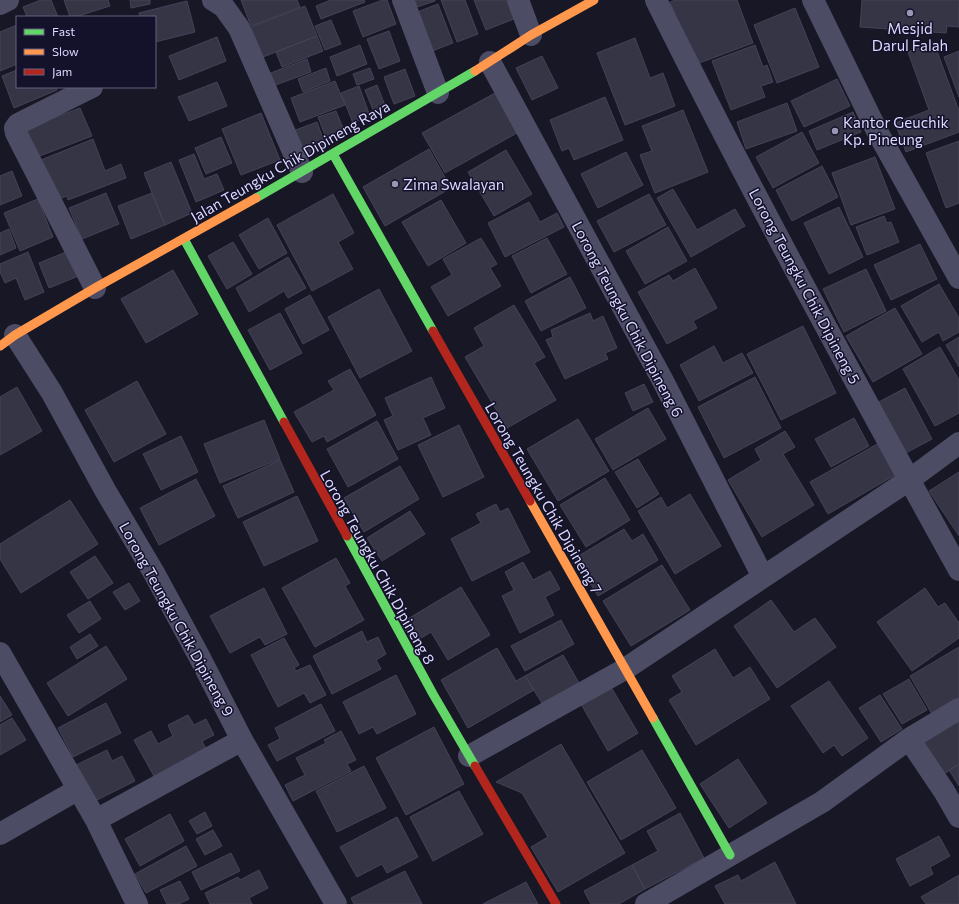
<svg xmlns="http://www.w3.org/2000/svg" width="959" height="904" font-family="Commissioner,sans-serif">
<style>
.building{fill:#363546;stroke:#454258}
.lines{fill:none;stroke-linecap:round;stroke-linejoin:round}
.street{stroke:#4c4c65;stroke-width:22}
.fast{stroke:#63d668;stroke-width:9}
.slow{stroke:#ff974d;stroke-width:9}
.jam{stroke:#b3261e;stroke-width:9}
.poi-dot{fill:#9896b3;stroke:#14112b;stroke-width:1.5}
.labels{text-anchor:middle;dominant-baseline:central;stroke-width:3;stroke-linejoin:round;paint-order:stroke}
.poi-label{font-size:15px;fill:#dddaff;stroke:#14112b;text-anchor:start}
.street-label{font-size:15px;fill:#dddaff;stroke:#14112b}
</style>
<rect width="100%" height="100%" fill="#181725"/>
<!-- building -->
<path class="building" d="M 41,0 L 51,0 L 58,17 L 27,17 L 23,7 Z
M 64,0 L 108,0 L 110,6 L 75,17 L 70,17 Z
M 130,0 L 150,0 L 150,4 L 131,8 Z
M 241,0 L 297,0 L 300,7 L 251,26 Z
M 331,0 L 364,0 L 365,2 L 321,19 L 316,6 Z
M 383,0 L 387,0 L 396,24 L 363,37 L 353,11 Z
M 414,0 L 435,0 L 435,1 L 417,7 Z
M 441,0 L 465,0 L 478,34 L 457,42 Z
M 474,0 L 513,0 L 519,17 L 486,30 Z
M 676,0 L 737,0 L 753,43 L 694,65 L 670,2 Z
M 862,0 L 959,0 L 959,27 L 947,26 L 946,33 L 860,27 Z
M 187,1 L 195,32 L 155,42 L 155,17 L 140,17 L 139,13 Z
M 438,4 L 453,43 L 427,53 L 412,14 Z
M 305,6 L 317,36 L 263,57 L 251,27 Z
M 795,8 L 819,67 L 777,83 L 754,25 Z
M 331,20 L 341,44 L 325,50 L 315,26 Z
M 17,25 L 17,64 L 0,71 L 0,32 Z
M 389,31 L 400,61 L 379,69 L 367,39 Z
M 317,36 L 323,51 L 282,67 L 276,52 Z
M 217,37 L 226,61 L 179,80 L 169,56 Z
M 635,38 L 650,78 L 663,73 L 675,106 L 625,125 L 597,53 Z
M 934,43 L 959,111 L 959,132 L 906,152 L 895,123 L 929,110 L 908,52 Z
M 360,45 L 367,64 L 337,76 L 330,57 Z
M 755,45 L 763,67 L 767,65 L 773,82 L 761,86 L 765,97 L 731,110 L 712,61 Z
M 959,51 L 959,97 L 944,57 Z
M 542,56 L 558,88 L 532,100 L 516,68 Z
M 307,59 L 311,72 L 273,86 L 268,74 Z
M 326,68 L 330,81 L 303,92 L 298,79 Z
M 370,68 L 374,79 L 357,85 L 353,74 Z
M 405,69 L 415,96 L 394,104 L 384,77 Z
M 17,70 L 17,87 L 56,87 L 57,90 L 14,108 L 2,76 Z
M 837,79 L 850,106 L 804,127 L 791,101 Z
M 335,81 L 345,105 L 300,122 L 291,98 Z
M 217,82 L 227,106 L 189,121 L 178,97 Z
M 377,85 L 386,108 L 374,112 L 365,90 Z
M 359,86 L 370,116 L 353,123 L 341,93 Z
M 495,93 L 517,133 L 445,173 L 422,133 Z
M 605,97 L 623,140 L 574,160 L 569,148 L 562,151 L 550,120 Z
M 787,103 L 797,131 L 746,149 L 737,122 Z
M 80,108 L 92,136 L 37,157 L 26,128 Z
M 683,110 L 708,172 L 655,193 L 640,155 L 652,151 L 642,126 Z
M 336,111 L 345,133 L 327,140 L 318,117 Z
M 853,112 L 861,132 L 817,150 L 809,131 Z
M 261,113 L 280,160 L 241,175 L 222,129 Z
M 317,122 L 326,147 L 303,156 L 293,131 Z
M 802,132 L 819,163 L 773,188 L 756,157 Z
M 221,137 L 232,163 L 206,174 L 195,148 Z
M 93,139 L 105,171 L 121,164 L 126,178 L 68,200 L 67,196 L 56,200 L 41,160 Z
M 959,141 L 959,203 L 946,208 L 926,153 Z
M 429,149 L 451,188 L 385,226 L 363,187 Z
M 506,150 L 532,194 L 494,216 L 468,172 Z
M 626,152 L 643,185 L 598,208 L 581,174 Z
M 194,154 L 204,179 L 217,174 L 224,190 L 196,202 L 179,160 Z
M 875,157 L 895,209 L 851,225 L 832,173 Z
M 171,162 L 192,213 L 165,225 L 144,173 Z
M 822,166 L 838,197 L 792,221 L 776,190 Z
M 12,171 L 22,196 L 0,205 L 0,176 Z
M 673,189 L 697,230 L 735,209 L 745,226 L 691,257 L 657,198 Z
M 106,193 L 119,224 L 82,239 L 69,208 Z
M 152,193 L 165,225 L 131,239 L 118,206 Z
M 333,194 L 354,233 L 338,242 L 353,269 L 312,291 L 277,225 Z
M 649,194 L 666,225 L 614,252 L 597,221 Z
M 38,199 L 53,237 L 20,251 L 4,213 Z
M 441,200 L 466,243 L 428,266 L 402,222 Z
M 529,202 L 540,222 L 557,213 L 564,227 L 505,257 L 488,223 Z
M 839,207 L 863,257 L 829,274 L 804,223 Z
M 884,216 L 887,223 L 891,222 L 899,242 L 867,255 L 856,227 Z
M 268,218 L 287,253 L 259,269 L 239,235 Z
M 668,227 L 687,261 L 645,284 L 626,251 Z
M 9,229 L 16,248 L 0,255 L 0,233 Z
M 481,238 L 497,264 L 490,268 L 501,286 L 448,316 L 431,287 L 452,275 L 443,259 Z
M 547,238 L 567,274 L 531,293 L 512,256 Z
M 233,242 L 252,274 L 227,289 L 208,256 Z
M 920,244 L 937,279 L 891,300 L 874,265 Z
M 71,250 L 81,275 L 49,288 L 39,263 Z
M 28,252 L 44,292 L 25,300 L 16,278 L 5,283 L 0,272 L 0,264 Z
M 288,257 L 306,288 L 288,298 L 284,291 L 249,312 L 236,288 Z
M 695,268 L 717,308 L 693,321 L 697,328 L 667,344 L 638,292 L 669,275 L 673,281 Z
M 866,269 L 886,311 L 844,332 L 823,289 Z
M 173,270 L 198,314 L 146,343 L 121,299 Z
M 570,277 L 586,308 L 541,331 L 525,301 Z
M 939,284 L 959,318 L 959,332 L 943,341 L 939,332 L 922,342 L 901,306 Z
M 379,289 L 412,351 L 360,378 L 328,317 Z
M 310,295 L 329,330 L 303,344 L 285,309 Z
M 514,305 L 545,357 L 534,363 L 556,400 L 507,428 L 465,357 L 484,346 L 474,328 Z
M 895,308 L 922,354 L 873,382 L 846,336 Z
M 280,313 L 302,353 L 270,370 L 248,330 Z
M 590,313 L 593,321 L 603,316 L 617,348 L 605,353 L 608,359 L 565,379 L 546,340 L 553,337 L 551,330 Z
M 803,326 L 836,393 L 781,420 L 747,354 Z
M 959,337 L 959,367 L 946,345 Z
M 714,346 L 723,363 L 742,353 L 753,373 L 699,401 L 680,365 Z
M 940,347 L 959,380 L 959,413 L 935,426 L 903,369 Z
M 350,369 L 376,415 L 327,442 L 324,436 L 312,442 L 294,412 L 334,390 L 328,381 Z
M 431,377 L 445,408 L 423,418 L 431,435 L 398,450 L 384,420 L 393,416 L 385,398 Z
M 755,377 L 781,428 L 724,458 L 698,407 Z
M 137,381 L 166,434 L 114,462 L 85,410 Z
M 644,384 L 653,402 L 633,411 L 625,393 Z
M 17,387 L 42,431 L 0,455 L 0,397 Z
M 905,388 L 932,439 L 904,454 L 877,403 Z
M 648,408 L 666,439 L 613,470 L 595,439 Z
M 854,418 L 869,446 L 831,467 L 815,439 Z
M 578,419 L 609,471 L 558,501 L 527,449 Z
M 264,420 L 280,459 L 220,483 L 204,444 Z
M 377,421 L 398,459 L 348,487 L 327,449 Z
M 459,425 L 484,477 L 443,497 L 418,445 Z
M 785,431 L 795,447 L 783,454 L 814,505 L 762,537 L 728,480 L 761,460 L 755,449 Z
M 181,436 L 198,472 L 161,490 L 143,454 Z
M 879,443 L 897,474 L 828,514 L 810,482 Z
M 638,459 L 659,494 L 637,508 L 615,472 Z
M 280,460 L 294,492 L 238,518 L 223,486 Z
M 400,466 L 419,499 L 364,532 L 344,498 Z
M 959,472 L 959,536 L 929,491 Z
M 605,478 L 630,520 L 586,547 L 560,505 Z
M 196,479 L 215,516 L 159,545 L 140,508 Z
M 690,494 L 721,546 L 675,574 L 638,511 L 661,497 L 667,508 Z
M 297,496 L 318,541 L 264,566 L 243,522 Z
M 70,500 L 98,544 L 21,593 L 0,559 L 0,544 Z
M 496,504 L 500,512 L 508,508 L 530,552 L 472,581 L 451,539 L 481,523 L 476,514 Z
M 410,511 L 425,534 L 382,561 L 367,538 Z
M 624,529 L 632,541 L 643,534 L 658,560 L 598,596 L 575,558 Z
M 95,556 L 113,583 L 88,599 L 70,572 Z
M 336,558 L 350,583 L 345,586 L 364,620 L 315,647 L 282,588 Z
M 523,562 L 533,580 L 550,571 L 560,589 L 545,597 L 554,615 L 520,633 L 502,596 L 514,590 L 505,572 Z
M 662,565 L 690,610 L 631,646 L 603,601 Z
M 129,583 L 140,601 L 125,610 L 113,592 Z
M 461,587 L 490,635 L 448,660 L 431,632 L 413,643 L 401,623 Z
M 264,588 L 287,634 L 265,645 L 260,637 L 230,653 L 210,616 Z
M 925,588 L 938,607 L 945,603 L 959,623 L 959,638 L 912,671 L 877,622 Z
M 771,600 L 794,632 L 815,618 L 836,647 L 777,688 L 734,626 Z
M 90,601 L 101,619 L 79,633 L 67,615 Z
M 561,620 L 574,644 L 525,671 L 511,646 Z
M 362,631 L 367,642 L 378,637 L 386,654 L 376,660 L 381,669 L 332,694 L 313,656 Z
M 90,634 L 98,646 L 77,659 L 70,647 Z
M 284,638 L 299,665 L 294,668 L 296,671 L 310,665 L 326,695 L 310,703 L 304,693 L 278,707 L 251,655 Z
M 106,646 L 127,679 L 68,716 L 47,683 Z
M 959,647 L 959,698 L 932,714 L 910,676 Z
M 497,648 L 516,681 L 525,676 L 534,690 L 468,728 L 441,680 Z
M 715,649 L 733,678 L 750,667 L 770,699 L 696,745 L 669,700 L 682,692 L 672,676 Z
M 563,655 L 579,683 L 542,703 L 525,676 Z
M 396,675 L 416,714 L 377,734 L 373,727 L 359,734 L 343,702 Z
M 909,679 L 927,710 L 902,724 L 883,694 Z
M 829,681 L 868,738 L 842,756 L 834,745 L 823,753 L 791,706 Z
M 611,687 L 638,733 L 608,751 L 581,704 Z
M 880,695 L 902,729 L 881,742 L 859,708 Z
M 0,696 L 12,715 L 0,722 Z
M 106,703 L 121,733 L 73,757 L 58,728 Z
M 321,704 L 335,731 L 277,761 L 268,745 L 280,739 L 275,728 Z
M 959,714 L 959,764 L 944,774 L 921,739 Z
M 188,715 L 194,725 L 206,719 L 214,735 L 202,741 L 207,751 L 155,778 L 134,740 L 151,731 L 158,744 L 173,736 L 168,725 Z
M 12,718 L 26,740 L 0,755 L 0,725 Z
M 434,727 L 464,784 L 406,815 L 376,758 Z
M 341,731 L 356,760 L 347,764 L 351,771 L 293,801 L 285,785 L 305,775 L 296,758 L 326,743 L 324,740 Z
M 561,744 L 625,853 L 558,892 L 531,847 L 548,837 L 522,793 L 496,782 Z
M 107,750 L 112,761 L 122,756 L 135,781 L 95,801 L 76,765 Z
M 642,750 L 676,808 L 621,840 L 587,782 Z
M 738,759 L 767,803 L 729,828 L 700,784 Z
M 959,764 L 959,786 L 949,770 Z
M 364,766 L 386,808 L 337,832 L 316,791 Z
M 459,791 L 483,834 L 433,861 L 410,817 Z
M 205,812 L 212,826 L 197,834 L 189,821 Z
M 680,813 L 704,858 L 645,889 L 632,865 L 658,851 L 647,831 Z
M 170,814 L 184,841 L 140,866 L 125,839 Z
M 397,817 L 418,857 L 387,873 L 382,864 L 357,877 L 340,847 Z
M 213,830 L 222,846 L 205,855 L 196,839 Z
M 939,836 L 950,856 L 930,867 L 933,874 L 910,886 L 896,859 Z
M 186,846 L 197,866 L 146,893 L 135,874 Z
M 231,853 L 240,871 L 201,890 L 192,872 Z
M 775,862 L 796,904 L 725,904 L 715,886 L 738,875 L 741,881 Z
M 632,865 L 645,889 L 619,904 L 591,904 L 584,891 Z
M 259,870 L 268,888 L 249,898 L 252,904 L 210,904 L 205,893 L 238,877 L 240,880 Z
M 405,871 L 422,904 L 354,904 L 351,898 Z
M 959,875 L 959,904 L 926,904 L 921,897 Z
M 180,881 L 189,899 L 179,904 L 167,904 L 160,890 Z
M 526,882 L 538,904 L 483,904 Z"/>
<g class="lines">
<!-- street -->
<path class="street" d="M 213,0 L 224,7 L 239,28 L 302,172
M 403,0 L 438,93
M 518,0 L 531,35
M 656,0 C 752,193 855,382 959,570
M 813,0 L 878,133 L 959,278
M 0,4 L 8,0
M 490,62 L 663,381 L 763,577
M 92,87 L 18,124 L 15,128 L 16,133 L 95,288
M 15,335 L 52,393 L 105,490 L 154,573 L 199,656 L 242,740 L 336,904
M 0,653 L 96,820 L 137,904
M 909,739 L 944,791 L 959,817
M 469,756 L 625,669 L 909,480 L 959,443
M 96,820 L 242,740
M 0,834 L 77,790
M 646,904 L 822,802 L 909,739 L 959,709"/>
<!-- fast -->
<path class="fast" d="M 333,154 L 433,331
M 256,198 L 475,71
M 184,239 L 284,422
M 347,536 L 433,694 L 475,766
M 653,718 L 730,855"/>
<!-- slow -->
<path class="slow" d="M 475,71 L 531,35 L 594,0
M 0,346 L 15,335 L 95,288 L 256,198
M 530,501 L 653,718"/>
<!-- jam -->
<path class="jam" d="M 433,331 L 530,501
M 284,422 L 347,536
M 475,766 L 556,904"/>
</g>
<!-- markers -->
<g class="poi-dot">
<circle cx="910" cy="13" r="4"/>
<circle cx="835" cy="131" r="4"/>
<circle cx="395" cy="184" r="4"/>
</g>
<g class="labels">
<!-- poi labels -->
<g class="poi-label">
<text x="910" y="28" text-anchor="middle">Mesjid<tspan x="910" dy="17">Darul Falah</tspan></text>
<text x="843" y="122">Kantor Geuchik<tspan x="843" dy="17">Kp. Pineung</tspan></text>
<text x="403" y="184">Zima Swalayan</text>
</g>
<!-- street labels -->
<g class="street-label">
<text transform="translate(290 161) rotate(-30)">Jalan Teungku Chik Dipineng Raya</text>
<text transform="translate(805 286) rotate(62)">Lorong Teungku Chik Dipineng 5</text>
<text transform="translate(628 319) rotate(62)">Lorong Teungku Chik Dipineng 6</text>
<text transform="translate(544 498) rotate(60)">Lorong Teungku Chik Dipineng 7</text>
<text transform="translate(378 567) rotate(61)">Lorong Teungku Chik Dipineng 8</text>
<text transform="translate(177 619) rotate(61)">Lorong Teungku Chik Dipineng 9</text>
</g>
</g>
<!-- legend -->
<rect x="16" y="16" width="140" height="72" fill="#14112b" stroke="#646180"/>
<rect x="24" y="29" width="20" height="6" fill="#63d668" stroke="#646180"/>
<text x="52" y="36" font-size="12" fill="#dddaff">Fast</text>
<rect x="24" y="49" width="20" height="6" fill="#ff974d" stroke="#646180"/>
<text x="52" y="56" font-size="12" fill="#dddaff">Slow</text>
<rect x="24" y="69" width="20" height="6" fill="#b3261e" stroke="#646180"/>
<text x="52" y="76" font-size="12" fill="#dddaff">Jam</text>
</svg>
